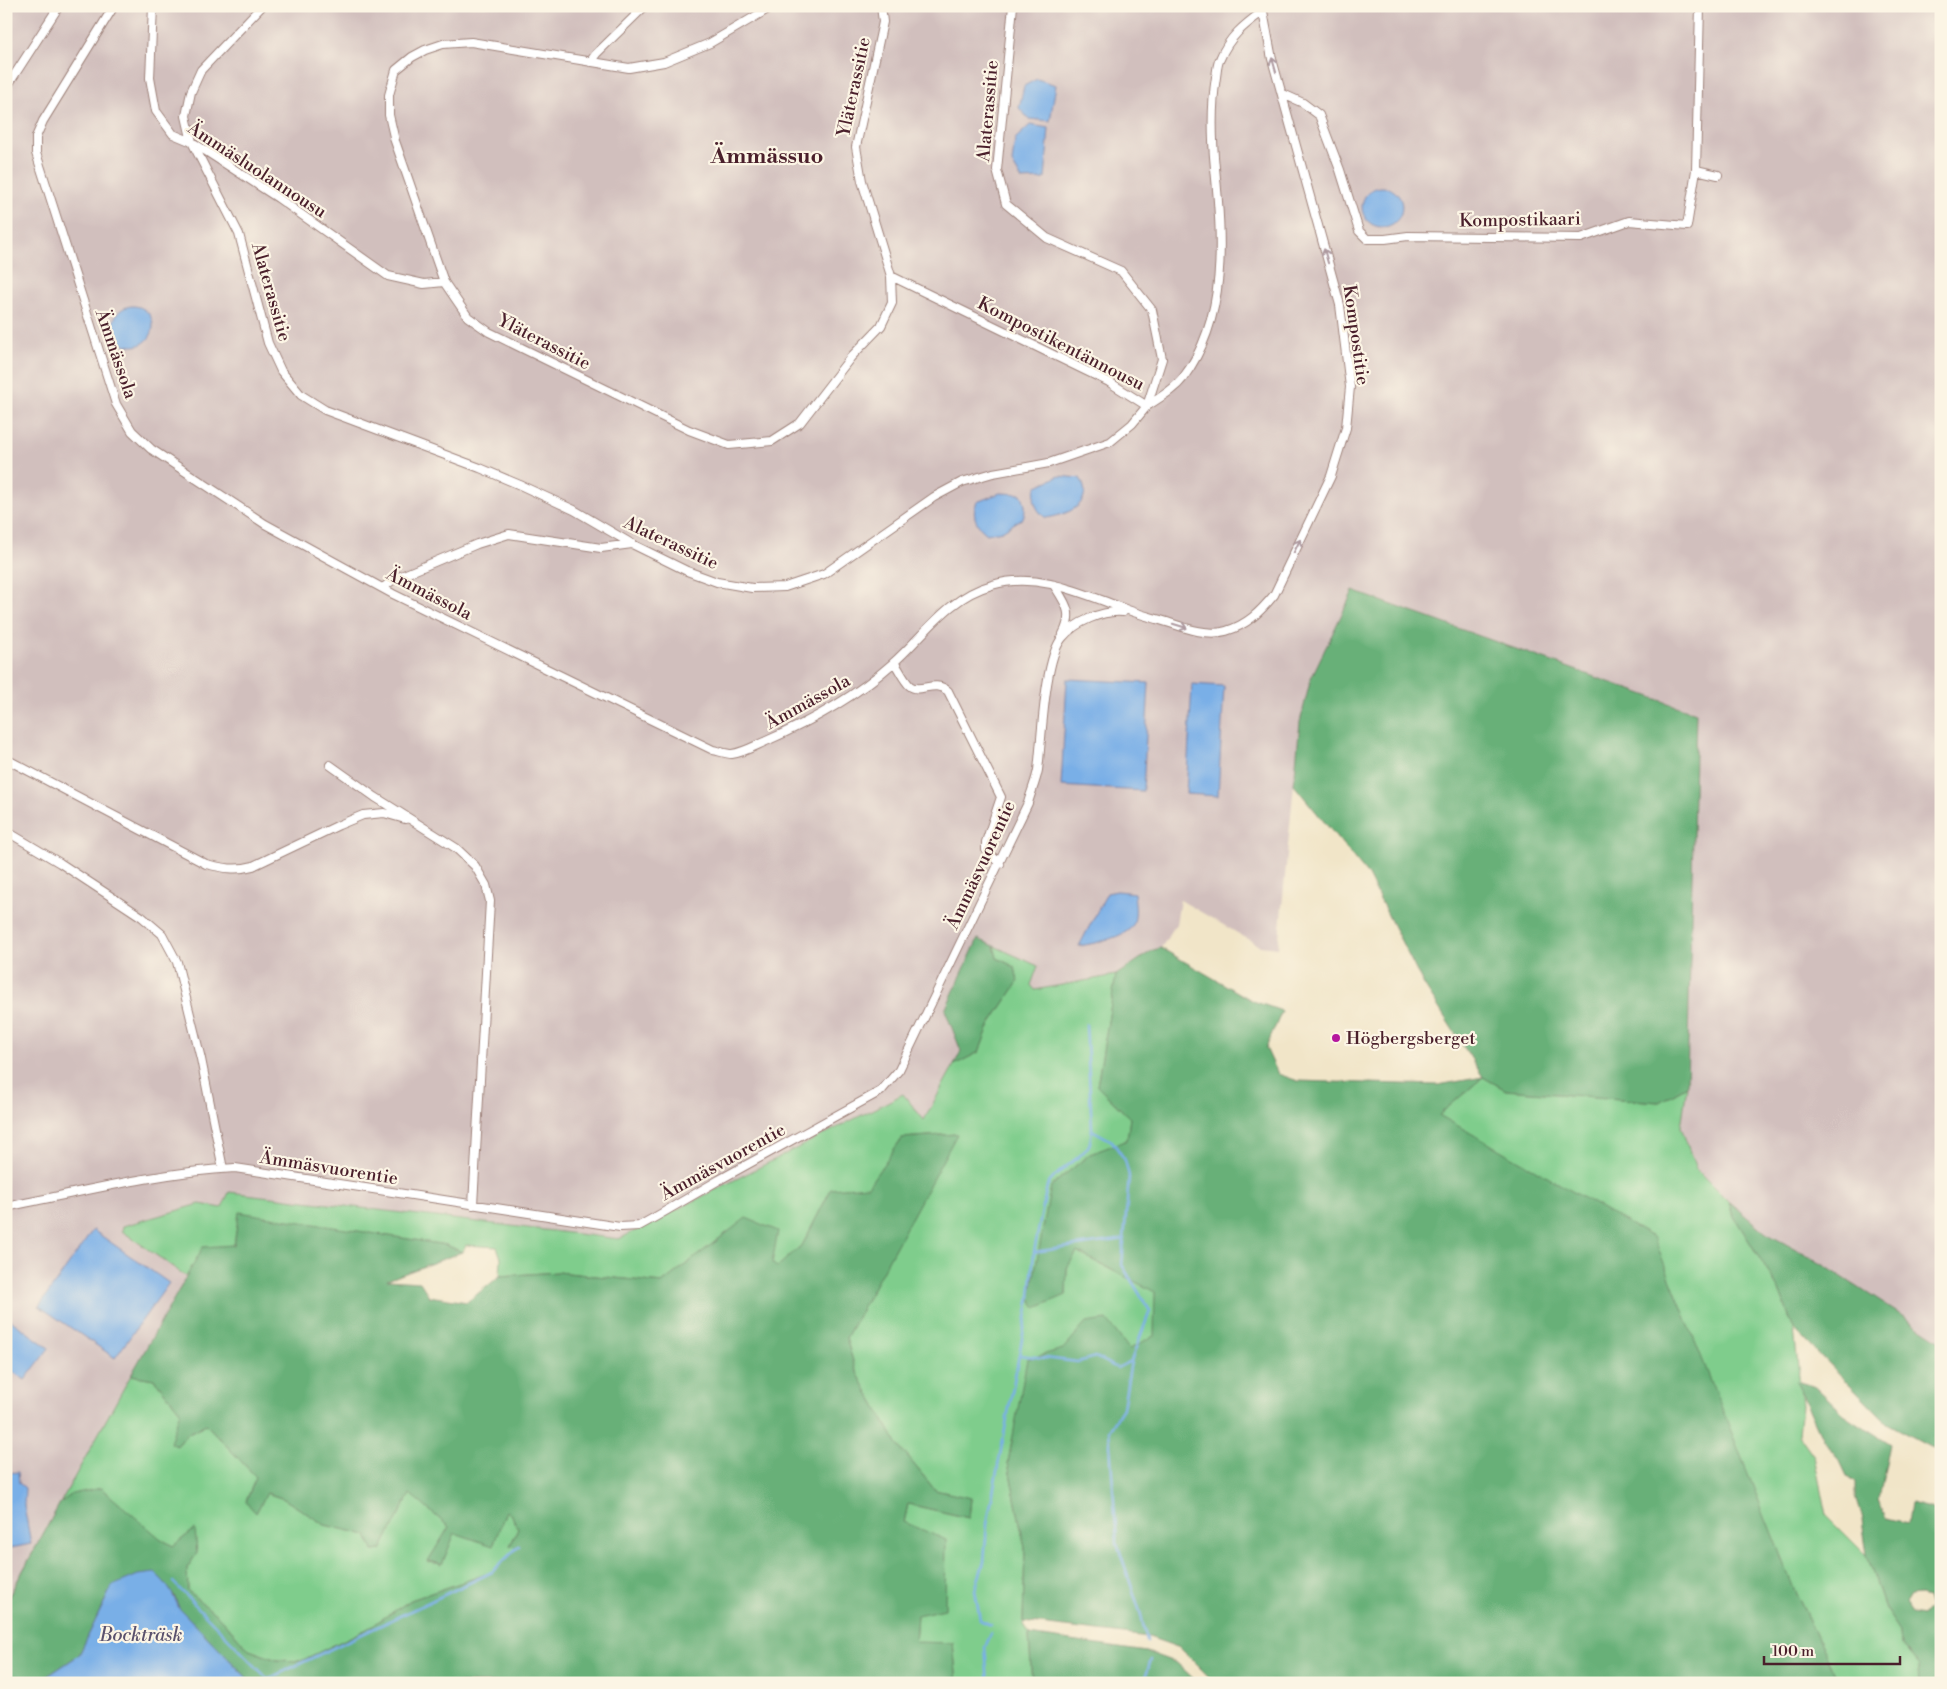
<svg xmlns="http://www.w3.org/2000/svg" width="1947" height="1689" font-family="'Libre Bodoni',serif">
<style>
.industrial{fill:#d1bfbd}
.green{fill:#7fcd8c;stroke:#64765c}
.forest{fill:#67b078;stroke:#586852;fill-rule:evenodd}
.water{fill:#79afe7;stroke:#626789}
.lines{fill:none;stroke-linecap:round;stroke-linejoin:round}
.stream{stroke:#79afe7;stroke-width:2.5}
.minor-casing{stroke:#9e827a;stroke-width:10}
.minor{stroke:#fff;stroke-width:8}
.oneway{stroke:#ae9aa0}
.poi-dot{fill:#b5179e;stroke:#fcf5e5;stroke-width:2}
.labels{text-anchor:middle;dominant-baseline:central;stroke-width:4.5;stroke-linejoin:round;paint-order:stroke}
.street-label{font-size:18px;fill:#4a1f2b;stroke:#fcf5e5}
.poi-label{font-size:18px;fill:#4a1f2b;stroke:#fcf5e5;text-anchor:start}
.water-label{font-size:19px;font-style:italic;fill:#5a516d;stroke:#fcf5e5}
.district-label{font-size:22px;font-weight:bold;fill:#4a1f2b;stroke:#fcf5e5}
</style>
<rect width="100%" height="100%" fill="#fcf5e5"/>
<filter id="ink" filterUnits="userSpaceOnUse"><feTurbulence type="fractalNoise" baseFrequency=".02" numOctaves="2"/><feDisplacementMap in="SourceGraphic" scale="10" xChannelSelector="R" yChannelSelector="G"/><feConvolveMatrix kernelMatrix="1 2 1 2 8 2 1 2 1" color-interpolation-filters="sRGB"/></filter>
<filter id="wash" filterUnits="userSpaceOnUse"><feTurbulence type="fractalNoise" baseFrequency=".0096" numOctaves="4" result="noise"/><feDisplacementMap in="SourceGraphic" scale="20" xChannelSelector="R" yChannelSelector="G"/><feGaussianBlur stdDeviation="1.12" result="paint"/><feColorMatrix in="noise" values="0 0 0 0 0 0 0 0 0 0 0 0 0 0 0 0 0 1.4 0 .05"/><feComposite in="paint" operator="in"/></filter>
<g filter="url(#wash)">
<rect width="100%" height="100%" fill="#f1e5c8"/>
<!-- industrial -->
<path class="industrial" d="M 6,6 L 1941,6 L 1941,74 L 1938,92 L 1941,103 L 1941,1341 L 1822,1264 L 1766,1233 L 1729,1202 L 1696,1169 L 1681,1127 L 1687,1086 L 1696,713 L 1354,591 L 1300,722 L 1278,948 L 1260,946 L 1180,900 L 1176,924 L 1161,948 L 1153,950 L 1116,975 L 1034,990 L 1031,985 L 961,1052 L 924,1121 L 902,1094 L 619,1239 L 229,1192 L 196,1262 L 6,1602 Z"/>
<!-- green -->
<path class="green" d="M 994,946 L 1038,966 L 1031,985 L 1035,990 L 1116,975 L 1097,1086 L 1130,1118 L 1127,1141 L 1090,1154 L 1051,1186 L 1066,1295 L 1067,1268 L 1077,1252 L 1119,1274 L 1134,1157 L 1192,1412 L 1012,1440 L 1008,1463 L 1025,1548 L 1023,1622 L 1029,1635 L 1032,1683 L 957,1683 L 953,1643 L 915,1643 L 917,1615 L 904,1523 L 908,1504 L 969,1518 L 971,1499 L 935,1490 L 897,1444 L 856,1371 L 846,1338 L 956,1134 L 902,1138 L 868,1187 L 831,1189 L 803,1244 L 777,1268 L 729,1231 L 662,1283 L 558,1272 L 500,1276 L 501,1258 L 497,1247 L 466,1245 L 462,1252 L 446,1245 L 239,1213 L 234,1245 L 203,1248 L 187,1277 L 122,1231 L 123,1226 L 200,1204 L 222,1208 L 229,1192 L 619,1239 L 903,1094 L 924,1120 L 954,1065 L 979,1052 L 990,1024 L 1018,982 L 1015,967 L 997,958 Z
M 1483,1077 L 1506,1090 L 1659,1102 L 1687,1086 L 1681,1127 L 1696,1169 L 1729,1202 L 1732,1213 L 1779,1290 L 1794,1329 L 1802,1405 L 1799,1435 L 1814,1456 L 1826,1515 L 1867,1556 L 1885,1609 L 1900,1631 L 1901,1646 L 1918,1666 L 1919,1683 L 1839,1683 L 1794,1589 L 1439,1115 Z
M 131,1375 L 154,1379 L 180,1411 L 178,1445 L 187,1434 L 206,1424 L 256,1477 L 246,1501 L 256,1513 L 266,1493 L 284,1499 L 325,1525 L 367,1535 L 374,1551 L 381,1550 L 410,1493 L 449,1527 L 428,1562 L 442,1564 L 454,1533 L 506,1511 L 512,1516 L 518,1529 L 510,1546 L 519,1546 L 492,1572 L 411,1600 L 367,1629 L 301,1661 L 277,1660 L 249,1650 L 219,1617 L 188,1591 L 187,1568 L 197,1553 L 194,1530 L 173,1546 L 161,1539 L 155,1573 L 138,1575 L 79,1655 L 46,1677 L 43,1683 L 6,1683 L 6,1601 Z"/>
<!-- forest -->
<path class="forest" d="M 1353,591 L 1696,713 L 1687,1086 L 1659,1102 L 1506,1090 L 1483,1077 L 1439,1115 L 1654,1238 L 1794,1589 L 1839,1683 L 1215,1683 L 1180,1648 L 1149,1637 L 1023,1622 L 1025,1548 L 1008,1463 L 1027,1359 L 1063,1349 L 1086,1323 L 1107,1320 L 1129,1349 L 1154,1336 L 1155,1292 L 1077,1252 L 1067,1268 L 1066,1295 L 1036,1308 L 1030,1297 L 1051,1186 L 1090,1154 L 1127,1140 L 1130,1118 L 1097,1086 L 1116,975 L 1153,950 L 1161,948 L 1253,1001 L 1282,1011 L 1266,1048 L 1278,1074 L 1298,1081 L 1438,1085 L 1483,1077 L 1421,980 L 1367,874 L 1294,785 L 1300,722 L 1311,678 Z
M 978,939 L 994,946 L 997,958 L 1015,967 L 1018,982 L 990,1024 L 979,1052 L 954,1065 L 961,1051 L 945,1010 Z
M 957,1134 L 846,1338 L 856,1371 L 897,1444 L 935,1490 L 971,1498 L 969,1518 L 908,1504 L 904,1522 L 946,1540 L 945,1609 L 917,1615 L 915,1642 L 953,1643 L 957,1683 L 252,1683 L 179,1608 L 174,1595 L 112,1586 L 79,1655 L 46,1677 L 43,1683 L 6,1683 L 6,1602 L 60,1503 L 72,1494 L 101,1488 L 161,1539 L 173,1546 L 195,1529 L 197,1553 L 187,1568 L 188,1591 L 219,1617 L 249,1650 L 277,1660 L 301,1661 L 367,1629 L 411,1600 L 492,1572 L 519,1547 L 510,1546 L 518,1529 L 512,1516 L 506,1511 L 493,1546 L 455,1533 L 442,1564 L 428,1561 L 449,1527 L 410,1494 L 381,1550 L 373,1551 L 367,1535 L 325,1525 L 284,1499 L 267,1493 L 256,1513 L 246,1502 L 256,1477 L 206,1424 L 187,1434 L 177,1446 L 170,1443 L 180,1411 L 154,1379 L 131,1375 L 203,1247 L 234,1245 L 239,1212 L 446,1245 L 462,1252 L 387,1280 L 420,1282 L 429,1296 L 467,1302 L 500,1276 L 558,1272 L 662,1283 L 746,1218 L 778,1231 L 772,1263 L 777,1267 L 803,1244 L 831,1189 L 868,1186 L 902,1138 Z
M 1729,1202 L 1766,1233 L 1822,1264 L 1941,1341 L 1941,1452 L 1887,1423 L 1794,1329 L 1779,1290 L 1732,1213 Z
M 1796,1381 L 1816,1387 L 1844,1414 L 1890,1444 L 1879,1499 L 1887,1518 L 1907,1523 L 1910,1503 L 1941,1511 L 1941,1638 L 1934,1640 L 1933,1654 L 1936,1668 L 1941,1667 L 1941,1683 L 1919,1683 L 1918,1666 L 1901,1646 L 1900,1631 L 1885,1609 L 1867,1556 L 1862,1519 L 1855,1497 L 1855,1482 L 1847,1476 L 1839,1459 L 1823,1440 ZM 1920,1595 L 1927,1597 L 1930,1607 L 1923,1616 L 1912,1614 L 1905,1604 L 1910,1596 Z
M 1029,1635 L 1147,1652 L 1177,1663 L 1198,1683 L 1032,1683 Z"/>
<!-- water -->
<path class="water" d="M 1037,79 L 1056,85 L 1050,121 L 1029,119 L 1019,108 L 1024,86 Z
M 1030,125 L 1049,128 L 1045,179 L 1022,180 L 1012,163 L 1015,139 Z
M1362 207a20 20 0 1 1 40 0a20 20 0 1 1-40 0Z
M113 326a20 20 0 1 1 40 0a20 20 0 1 1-40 0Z
M 1059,476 L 1080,478 C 1096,504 1067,515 1046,518 C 1035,510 1031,498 1037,486 Z
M 1000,493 L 1021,494 C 1026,503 1026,509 1023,518 L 1002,531 L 987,534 C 976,526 971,514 977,502 Z
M 1067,679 L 1149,683 L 1143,791 L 1061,786 Z
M 1192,684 L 1224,686 L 1218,796 L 1186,794 Z
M 1117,891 L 1134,893 C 1135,903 1137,915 1133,925 C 1127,937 1092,944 1079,946 L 1107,893 Z
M 93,1230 L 169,1283 L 115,1358 L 39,1306 Z
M 6,1317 L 49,1348 L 25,1380 L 6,1367 Z
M 18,1472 L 19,1483 L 25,1488 L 24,1505 L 31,1544 L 6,1549 L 6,1473 Z
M 155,1573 C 167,1583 173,1594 179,1608 L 252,1683 L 43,1683 L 46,1677 L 79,1655 L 112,1586 L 138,1575 Z"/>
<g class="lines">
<!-- stream -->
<path class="stream" d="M 1092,1130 L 1112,1141 L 1125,1160 L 1129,1176 L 1122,1265 L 1150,1311 L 1131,1361 L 1123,1408 L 1109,1430 L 1117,1543 L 1141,1615 L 1147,1641
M 1034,1252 L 1125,1239
M 1019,1355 L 1078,1362 L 1095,1357 L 1117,1368 L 1131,1361
M 173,1582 L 268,1679 L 492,1572 L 519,1546
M 991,1625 L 980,1620 L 975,1590 L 984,1562 L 987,1524 L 1030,1297 L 1034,1252 L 1047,1186 C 1058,1168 1082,1159 1089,1145 C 1091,1141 1091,1134 1092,1129 L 1086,1024
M 988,1683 L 985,1647 L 991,1634
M 1143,1683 L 1151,1660"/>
</g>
</g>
<g filter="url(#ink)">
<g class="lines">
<defs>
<path id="minor" d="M 114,6 L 43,121 L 36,137 L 36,153 L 116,404 L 132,431 L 151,449 L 265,524 L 393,594 L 713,750 C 719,751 726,754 732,754 C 742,753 755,746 764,742 C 810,722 855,697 892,664 C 925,635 948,597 992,585 C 1036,572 1079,592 1120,607 C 1137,614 1154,618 1170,623 C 1188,629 1208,636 1226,631 C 1247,625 1260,612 1274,595 L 1331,476 L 1346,428 L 1350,387 L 1340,305 L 1272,59 L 1262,6
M 153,6 L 150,78 L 156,111 L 173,134 L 192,142 L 278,198 L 388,276 L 424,284 L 444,282
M 262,6 L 201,70 L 191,92 L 186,116 L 192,142 L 239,234 L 268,343 L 281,371 L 301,395 L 325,410 L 480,468 L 520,485 L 574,510 L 632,544 L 687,571 L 717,582 L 752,588 L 785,587 L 824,574 L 934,497 L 962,482 L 993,473 L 1049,463 L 1110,442 L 1132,424 L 1147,406 L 1162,359 L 1152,310 L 1121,271 L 1047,238 L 1006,204 L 997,170 L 1013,6
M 773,6 L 710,43 L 664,62 L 629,68 L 471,42 L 443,44 L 425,50 L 412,57 L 396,70 L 389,95 L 389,115 L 395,141 L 444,282 L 468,317 L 489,332 L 689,430 L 729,445 L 772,441 L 800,423 L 851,357 L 881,326 L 892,303 L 891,276 L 862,181 L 856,147 L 883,22 L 881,6
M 590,62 L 596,54 L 645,6
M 6,88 L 59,6
M 1283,94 L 1303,103 L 1319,115 L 1340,170 L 1359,231 L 1367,239 L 1385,239 L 1408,236 L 1581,238 L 1629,221 L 1687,226 L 1696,170 L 1700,6
M 1696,170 L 1718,175
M 891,276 L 1109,382 L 1147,406 C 1159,398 1174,390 1183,378 C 1228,318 1222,238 1215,168 C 1212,138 1211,108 1216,77 C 1217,71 1217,64 1220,59 C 1229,37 1244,25 1262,12
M 1054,585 C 1066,604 1074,613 1063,634
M 383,588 L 394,579 L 477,544 L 509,534 L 601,548 L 632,544
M 894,662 C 899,669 904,681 910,686 C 920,694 934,679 948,691 L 1001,797 L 986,842 L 986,850 L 1000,864
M 6,759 L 206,864 C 223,868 236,871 253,866 L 339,825 L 363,815 L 384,813 L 405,819
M 330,765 L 375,797 L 456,848 L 475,866 L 486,885 L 490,901 L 473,1205
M 6,831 L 60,863 L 142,917 L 162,934 L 177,962 L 201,1059 L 223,1169
M 6,1207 C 81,1192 159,1172 235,1168 L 620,1227 L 639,1226 L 657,1216 L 719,1180 L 881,1091 L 899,1070 L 1028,803 C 1031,792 1036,781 1038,770 C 1042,739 1044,660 1062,638 C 1075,622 1103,610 1123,612"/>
</defs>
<!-- minor casing -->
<use href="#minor" class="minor-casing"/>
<!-- minor -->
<use href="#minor" class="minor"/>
</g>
<!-- one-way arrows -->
<defs><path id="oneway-shaft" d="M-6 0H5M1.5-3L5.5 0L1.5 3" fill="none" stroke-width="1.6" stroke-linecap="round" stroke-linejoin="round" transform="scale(1.25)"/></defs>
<g class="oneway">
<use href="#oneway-shaft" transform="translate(1274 65) rotate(-106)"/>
<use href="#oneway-shaft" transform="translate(1326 256) rotate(-106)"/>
<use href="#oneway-shaft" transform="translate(1297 546) rotate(-64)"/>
<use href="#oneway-shaft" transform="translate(1180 626) rotate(17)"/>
</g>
</g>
<!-- markers -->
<circle class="poi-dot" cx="1336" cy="1038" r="5"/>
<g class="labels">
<!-- street labels -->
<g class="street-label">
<text transform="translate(854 87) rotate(-78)">Yläterassitie</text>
<text transform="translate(988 111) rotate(-85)">Alaterassitie</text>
<text transform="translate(257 170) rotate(33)">Ämmäsluolannousu</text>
<text transform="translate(1520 220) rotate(-1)">Kompostikaari</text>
<text transform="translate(271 292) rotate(74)">Alaterassitie</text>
<text transform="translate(1356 335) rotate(82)">Kompostitie</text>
<text transform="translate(544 342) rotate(27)">Yläterassitie</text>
<text transform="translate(1061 344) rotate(27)">Kompostikentännousu</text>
<text transform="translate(116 354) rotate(71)">Ämmässola</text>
<text transform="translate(671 543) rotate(25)">Alaterassitie</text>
<text transform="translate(429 594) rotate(27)">Ämmässola</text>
<text transform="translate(808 702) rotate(-29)">Ämmässola</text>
<text transform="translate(981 865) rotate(-65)">Ämmäsvuorentie</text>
<text transform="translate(723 1162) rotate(-29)">Ämmäsvuorentie</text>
<text transform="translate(329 1168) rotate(9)">Ämmäsvuorentie</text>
</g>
<!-- poi labels -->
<g class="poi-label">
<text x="1346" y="1038">Högbergsberget</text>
</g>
<!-- water labels -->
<g class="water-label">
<text x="141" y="1635">Bockträsk</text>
</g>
<!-- district labels -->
<g class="district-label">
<text x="767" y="156">Ämmässuo</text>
</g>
</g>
<!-- margin -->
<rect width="1947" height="1689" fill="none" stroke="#fcf5e5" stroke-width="25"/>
<!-- scale -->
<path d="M1764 1656v8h136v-8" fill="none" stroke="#4a1f2b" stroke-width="2.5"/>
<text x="1772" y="1656" font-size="15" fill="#4a1f2b" stroke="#fcf5e5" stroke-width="4" paint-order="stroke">100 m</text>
</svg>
